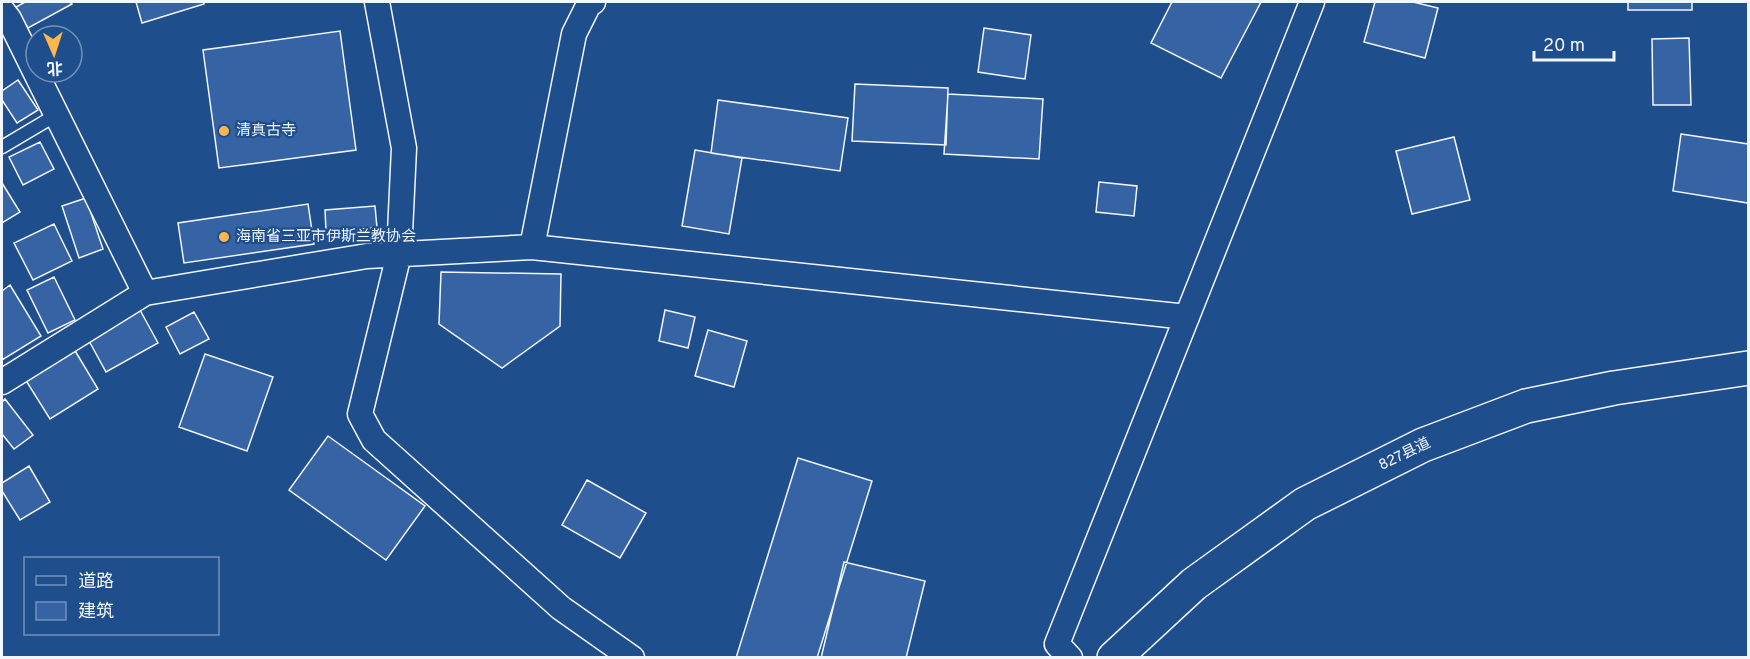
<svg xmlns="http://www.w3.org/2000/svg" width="1750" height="659" font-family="Overpass,'Noto Sans SC',sans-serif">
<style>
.building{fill:#3563a3;stroke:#f2f6ff;stroke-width:1.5}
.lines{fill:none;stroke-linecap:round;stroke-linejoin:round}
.lane-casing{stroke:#f2f6ff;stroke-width:15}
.street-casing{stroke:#f2f6ff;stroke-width:27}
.secondary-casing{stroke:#f2f6ff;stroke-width:36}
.lane{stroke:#1f4e8c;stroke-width:12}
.street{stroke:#1f4e8c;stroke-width:24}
.secondary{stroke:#1f4e8c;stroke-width:33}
.poi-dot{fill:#ffb74d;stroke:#1f4e8c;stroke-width:2}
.labels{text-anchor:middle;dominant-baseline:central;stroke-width:4.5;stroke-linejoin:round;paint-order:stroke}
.poi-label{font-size:15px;fill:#f2f6ff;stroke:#1f4e8c;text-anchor:start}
.street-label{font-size:15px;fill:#f2f6ff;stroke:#1f4e8c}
</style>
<rect width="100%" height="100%" fill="#1f4e8c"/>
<!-- building -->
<path class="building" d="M 25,2 L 70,2 L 72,4 L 28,28 L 16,7 Z
M 136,2 L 204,2 L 204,4 L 142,23 Z
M 1172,2 L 1261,2 L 1221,78 L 1151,43 Z
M 1375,2 L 1413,2 L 1438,8 L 1425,58 L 1364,42 Z
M 1628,2 L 1692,2 L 1692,10 L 1628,10 Z
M 984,28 L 1031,35 L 1025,79 L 978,72 Z
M 340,31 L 356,150 L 219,168 L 203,50 Z
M 1689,38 L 1691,105 L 1653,105 L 1652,39 Z
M 18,80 L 38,110 L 17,123 L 2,100 L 2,91 Z
M 855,84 L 948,88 L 946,145 L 852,141 Z
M 948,94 L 1043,99 L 1039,159 L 944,154 Z
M 718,100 L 848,118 L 840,171 L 711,153 Z
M 1681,134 L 1748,144 L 1748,203 L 1673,191 Z
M 1454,137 L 1470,200 L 1412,214 L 1396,151 Z
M 40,142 L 54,169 L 23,185 L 9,157 Z
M 695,150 L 742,158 L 729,234 L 682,226 Z
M 1099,182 L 1137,186 L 1134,216 L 1096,212 Z
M 2,183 L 20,212 L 2,223 Z
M 86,198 L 103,249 L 79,258 L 62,206 Z
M 308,204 L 314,244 L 184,263 L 178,223 Z
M 375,206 L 377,228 L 326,231 L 325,210 Z
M 54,224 L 72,261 L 33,280 L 14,243 Z
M 441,272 L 561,274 L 560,326 L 502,368 L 439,324 Z
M 54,277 L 75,320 L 48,333 L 27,290 Z
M 10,285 L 41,336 L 2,360 L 2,291 Z
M 140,310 L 158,343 L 106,372 L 88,339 Z
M 665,310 L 695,317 L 688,348 L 659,341 Z
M 194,312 L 209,339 L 180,354 L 166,327 Z
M 708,330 L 747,341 L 734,387 L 695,376 Z
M 74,349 L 98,389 L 50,419 L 25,379 Z
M 205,354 L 273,377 L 247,451 L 179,427 Z
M 5,399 L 33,435 L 14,449 L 2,434 L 2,402 Z
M 328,436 L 425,506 L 386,560 L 289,490 Z
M 798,458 L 872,481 L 817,658 L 736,658 Z
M 29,466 L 50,502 L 20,520 L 2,491 L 2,483 Z
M 587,480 L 646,513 L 620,558 L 562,525 Z
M 844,562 L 925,581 L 906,658 L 821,658 Z"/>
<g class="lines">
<defs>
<path id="lane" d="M 2,147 L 56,115"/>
<path id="street" d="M 377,2 L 404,148 L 399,254 L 360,414 L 374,440 L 561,608 L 632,658
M 2,10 L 9,19 L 145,293
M 532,247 L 574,34 L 590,2 L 593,2
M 2,382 L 145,293 L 367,256 L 532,247 L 1187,317
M 1070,658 L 1057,644 L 1312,2"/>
<path id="secondary" d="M 1114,658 L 1194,584 L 1305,504 L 1423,445 L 1526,406 L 1614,388 L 1748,368"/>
</defs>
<!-- lane casing -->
<use href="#lane" class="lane-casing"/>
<!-- street casing -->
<use href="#street" class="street-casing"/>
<!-- secondary casing -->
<use href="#secondary" class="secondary-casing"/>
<!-- lane -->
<use href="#lane" class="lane"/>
<!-- street -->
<use href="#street" class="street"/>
<!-- secondary -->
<use href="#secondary" class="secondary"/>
</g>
<!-- markers -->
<g class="poi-dot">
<circle cx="224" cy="131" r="6"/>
<circle cx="224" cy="237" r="6"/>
</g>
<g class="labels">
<!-- poi labels -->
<g class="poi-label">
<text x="236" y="131">清真古寺</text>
<text x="236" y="237">海南省三亚市伊斯兰教协会</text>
</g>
<!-- street labels -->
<g class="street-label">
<text transform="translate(1405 455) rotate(-26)">827县道</text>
</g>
</g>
<!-- border -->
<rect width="1750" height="659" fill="none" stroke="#f2f6ff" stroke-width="6"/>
<!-- legend -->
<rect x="24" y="557" width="195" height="78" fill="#1f4e8c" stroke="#7391ba" stroke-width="1.5"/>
<rect x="36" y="576" width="30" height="9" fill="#1f4e8c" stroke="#7391ba" stroke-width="1.5"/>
<text x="78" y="587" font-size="18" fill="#f2f6ff">道路</text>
<rect x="36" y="602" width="30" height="18" fill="#3563a3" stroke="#7391ba" stroke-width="1.5"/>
<text x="78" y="617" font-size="18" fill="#f2f6ff">建筑</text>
<!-- north arrow -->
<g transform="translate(54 54) rotate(177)"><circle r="28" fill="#1f4e8c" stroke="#7391ba" stroke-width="1.5"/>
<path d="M0-4.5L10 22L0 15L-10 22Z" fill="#ffb74d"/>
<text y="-9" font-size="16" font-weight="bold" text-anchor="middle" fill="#f2f6ff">北</text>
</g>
<!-- scale -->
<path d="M1534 51v9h80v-9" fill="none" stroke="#f2f6ff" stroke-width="3"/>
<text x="1543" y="51" font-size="18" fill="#f2f6ff" stroke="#1f4e8c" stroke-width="4.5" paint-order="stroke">20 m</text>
</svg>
